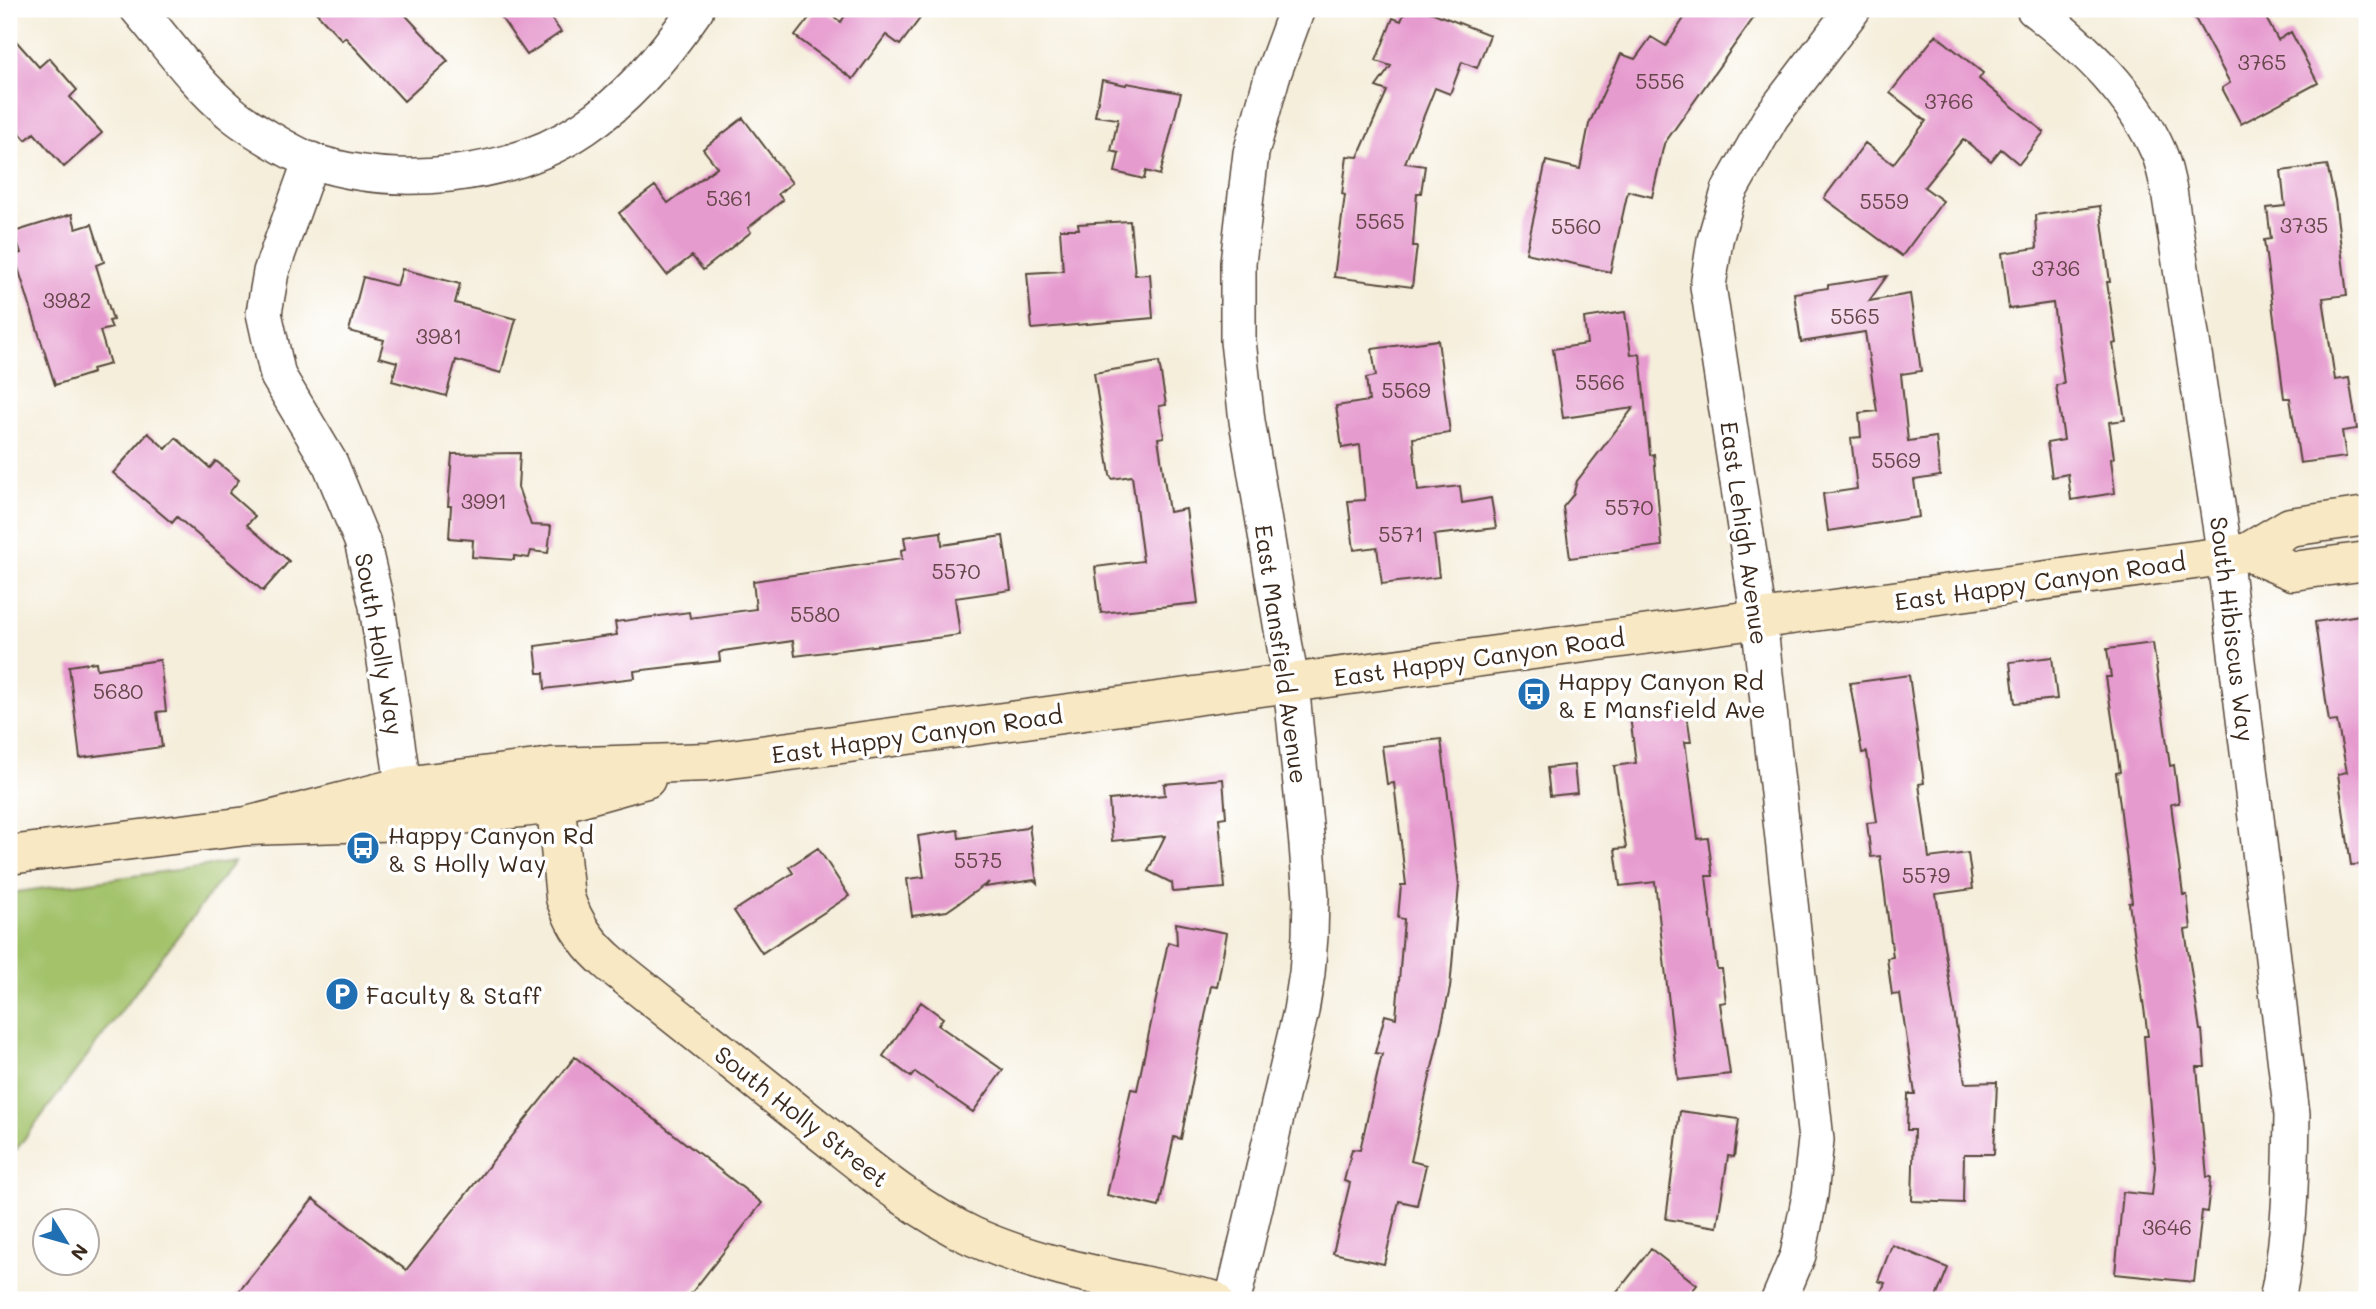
<svg xmlns="http://www.w3.org/2000/svg" width="2376" height="1309" font-family="Mali,sans-serif">
<style>
.green{fill:#a3c26a;stroke:#6f7644;stroke-width:2}
.building{fill:#e69bcf}
.lines{fill:none;stroke-linecap:round;stroke-linejoin:round}
.street-casing{stroke:#57473a;stroke-width:38}
.secondary-casing{stroke:#57473a;stroke-width:41}
.street{stroke:#fff;stroke-width:35}
.secondary{stroke:#f8e8c3;stroke-width:38}
.labels{text-anchor:middle;dominant-baseline:central;stroke-width:7;stroke-linejoin:round;paint-order:stroke}
.number-label{font-size:21px;fill:#66464a}
.street-label{font-size:24px;fill:#3b2a1e;stroke:#fff}
.poi-label{font-size:24px;fill:#3b2a1e;stroke:#fff;text-anchor:start}
</style>
<rect width="100%" height="100%" fill="#fff"/>
<filter id="ink" filterUnits="userSpaceOnUse"><feTurbulence type="fractalNoise" baseFrequency=".0143" numOctaves="2"/><feDisplacementMap in="SourceGraphic" scale="14" xChannelSelector="R" yChannelSelector="G"/><feConvolveMatrix kernelMatrix="1 2 1 2 8 2 1 2 1" color-interpolation-filters="sRGB"/></filter>
<filter id="wash" filterUnits="userSpaceOnUse"><feTurbulence type="fractalNoise" baseFrequency=".00686" numOctaves="4" result="noise"/><feDisplacementMap in="SourceGraphic" scale="28" xChannelSelector="R" yChannelSelector="G"/><feGaussianBlur stdDeviation="1.57" result="paint"/><feColorMatrix in="noise" values="0 0 0 0 0 0 0 0 0 0 0 0 0 0 0 0 0 1.4 0 .05"/><feComposite in="paint" operator="in"/></filter>
<g filter="url(#wash)">
<rect width="100%" height="100%" fill="#f5eedb"/>
<!-- green -->
<path class="green" d="M 234,862 L 9,1159 L 9,893 Z"/>
<g id="blocks">
<!-- building -->
<path class="building" d="M 313,9 L 400,9 L 448,61 L 404,101 L 345,37 L 342,40 Z
M 495,9 L 544,9 L 561,32 L 527,55 Z
M 816,9 L 823,9 L 841,22 L 849,9 L 927,9 L 900,45 L 886,35 L 853,79 L 795,36 Z
M 1406,9 L 1423,9 L 1490,35 L 1477,68 L 1462,62 L 1450,94 L 1435,88 L 1405,163 L 1425,166 L 1421,193 L 1417,193 L 1413,246 L 1417,246 L 1412,287 L 1334,277 L 1345,195 L 1342,194 L 1347,156 L 1358,157 L 1387,91 L 1376,87 L 1391,66 L 1376,61 L 1393,18 L 1401,21 Z
M 1690,9 L 1760,9 L 1664,144 L 1652,197 L 1628,191 L 1610,272 L 1526,253 L 1546,161 L 1580,169 L 1589,124 L 1621,54 L 1635,59 L 1651,37 L 1666,46 Z
M 2190,9 L 2261,9 L 2278,40 L 2291,32 L 2318,83 L 2241,124 L 2222,88 L 2230,83 Z
M 9,33 L 39,67 L 49,58 L 77,90 L 70,97 L 102,133 L 64,167 L 34,133 L 26,140 L 9,121 Z
M 1936,35 L 1983,73 L 1979,79 L 2044,132 L 2019,164 L 2001,149 L 1991,161 L 1963,139 L 1924,187 L 1943,201 L 1902,256 L 1824,198 L 1865,143 L 1893,164 L 1926,121 L 1890,93 Z
M 1102,80 L 1126,85 L 1127,83 L 1181,93 L 1160,175 L 1146,171 L 1144,179 L 1115,172 L 1119,153 L 1111,151 L 1118,119 L 1095,116 Z
M 743,118 L 792,183 L 778,194 L 783,200 L 748,228 L 751,232 L 703,270 L 692,256 L 667,275 L 619,213 L 655,186 L 668,203 L 717,167 L 703,149 Z
M 2327,165 L 2335,200 L 2347,295 L 2323,298 L 2335,380 L 2349,378 L 2357,429 L 2342,431 L 2346,457 L 2300,463 L 2290,398 L 2284,398 L 2264,240 L 2271,239 L 2267,208 L 2285,206 L 2281,171 Z
M 2100,206 L 2110,282 L 2107,282 L 2116,343 L 2113,344 L 2125,420 L 2109,422 L 2114,458 L 2111,459 L 2115,493 L 2071,500 L 2068,474 L 2052,477 L 2047,443 L 2064,440 L 2056,385 L 2064,384 L 2053,303 L 2009,309 L 2002,253 L 2037,248 L 2035,215 Z
M 72,214 L 76,229 L 92,224 L 104,262 L 96,265 L 113,320 L 109,321 L 112,328 L 100,331 L 110,364 L 92,369 L 93,373 L 55,385 L 14,255 L 21,253 L 14,232 Z
M 1130,221 L 1135,275 L 1150,274 L 1153,318 L 1032,329 L 1027,273 L 1063,271 L 1060,229 L 1079,229 L 1078,224 Z
M 402,269 L 460,284 L 455,303 L 516,319 L 501,373 L 456,360 L 446,396 L 392,381 L 397,362 L 379,357 L 384,340 L 349,331 L 363,277 L 397,286 Z
M 1887,276 L 1869,301 L 1910,294 L 1921,371 L 1901,374 L 1908,441 L 1936,437 L 1940,476 L 1914,480 L 1919,517 L 1828,531 L 1823,494 L 1857,489 L 1851,438 L 1861,437 L 1859,413 L 1877,411 L 1865,332 L 1801,342 L 1794,293 L 1828,288 L 1828,285 Z
M 1625,312 L 1631,355 L 1640,354 L 1650,455 L 1654,454 L 1662,546 L 1570,558 L 1563,507 L 1573,495 L 1577,481 L 1633,408 L 1563,418 L 1553,349 L 1587,344 L 1584,318 Z
M 1438,340 L 1450,433 L 1413,438 L 1418,491 L 1460,486 L 1462,503 L 1491,498 L 1496,528 L 1434,535 L 1439,577 L 1382,584 L 1377,547 L 1354,550 L 1348,501 L 1365,500 L 1360,445 L 1342,448 L 1336,406 L 1369,401 L 1366,378 L 1376,376 L 1372,349 Z
M 1159,362 L 1166,405 L 1159,406 L 1164,437 L 1158,438 L 1169,512 L 1186,509 L 1198,603 L 1101,613 L 1095,567 L 1143,561 L 1132,476 L 1112,479 L 1110,475 L 1094,373 Z
M 148,433 L 166,449 L 176,438 L 210,468 L 216,461 L 239,480 L 229,493 L 255,516 L 247,525 L 289,561 L 263,591 L 177,517 L 172,523 L 113,473 Z
M 520,453 L 518,487 L 531,525 L 551,526 L 548,553 L 531,551 L 529,558 L 514,556 L 514,560 L 472,557 L 473,540 L 449,538 L 451,506 L 448,506 L 452,454 Z
M 941,532 L 942,545 L 1003,536 L 1011,590 L 955,598 L 960,635 L 795,656 L 793,641 L 723,651 L 719,653 L 720,661 L 634,671 L 635,678 L 545,689 L 544,673 L 538,673 L 535,646 L 617,635 L 615,622 L 689,612 L 690,618 L 756,609 L 753,581 L 902,559 L 901,550 L 906,549 L 904,537 Z
M 2360,615 L 2364,643 L 2367,643 L 2367,864 L 2351,865 L 2338,774 L 2347,772 L 2337,721 L 2329,722 L 2315,622 Z
M 2153,643 L 2170,766 L 2174,765 L 2179,803 L 2171,804 L 2183,895 L 2187,895 L 2191,929 L 2185,930 L 2200,1030 L 2202,1030 L 2205,1067 L 2197,1067 L 2207,1177 L 2211,1177 L 2207,1212 L 2202,1211 L 2194,1282 L 2115,1274 L 2123,1192 L 2152,1195 L 2155,1167 L 2144,1036 L 2148,1036 L 2129,903 L 2132,902 L 2116,773 L 2120,772 L 2106,677 L 2111,677 L 2107,649 Z
M 2052,657 L 2057,699 L 2015,703 L 2010,662 Z
M 160,660 L 166,711 L 157,712 L 162,747 L 80,758 L 69,666 L 96,662 L 97,669 Z
M 1909,675 L 1924,783 L 1919,784 L 1929,858 L 1968,853 L 1973,889 L 1936,894 L 1965,1083 L 1997,1082 L 1994,1154 L 1964,1154 L 1963,1203 L 1912,1201 L 1914,1130 L 1907,1130 L 1908,1094 L 1915,1094 L 1900,994 L 1892,995 L 1887,958 L 1893,957 L 1880,856 L 1871,857 L 1867,823 L 1877,822 L 1867,752 L 1862,753 L 1850,683 Z
M 1686,708 L 1691,742 L 1685,742 L 1698,839 L 1708,838 L 1713,876 L 1706,876 L 1717,969 L 1722,969 L 1726,1002 L 1720,1003 L 1730,1074 L 1678,1080 L 1655,882 L 1620,886 L 1615,849 L 1626,848 L 1614,766 L 1636,763 L 1630,716 Z
M 1441,739 L 1459,885 L 1450,988 L 1411,1161 L 1426,1165 L 1417,1205 L 1399,1201 L 1384,1264 L 1333,1253 L 1350,1183 L 1344,1181 L 1352,1149 L 1360,1150 L 1382,1054 L 1375,1053 L 1385,1015 L 1396,1018 L 1404,919 L 1398,918 L 1401,885 L 1406,885 L 1394,783 L 1387,784 L 1382,746 Z
M 1574,765 L 1577,793 L 1550,796 L 1547,768 Z
M 1223,779 L 1226,817 L 1219,818 L 1225,888 L 1173,892 L 1172,883 L 1148,871 L 1165,836 L 1112,841 L 1109,800 L 1165,795 L 1164,784 Z
M 1029,825 L 1037,883 L 1034,880 L 985,887 L 989,882 L 947,911 L 912,916 L 907,879 L 924,877 L 918,836 L 958,830 L 959,838 L 1026,828 Z
M 818,848 L 849,896 L 762,953 L 734,911 L 793,873 L 789,867 Z
M 1176,923 L 1227,933 L 1217,987 L 1211,986 L 1181,1139 L 1174,1137 L 1159,1207 L 1107,1195 L 1131,1089 L 1137,1090 L 1168,942 L 1177,945 Z
M 921,1002 L 943,1018 L 938,1025 L 1003,1070 L 973,1112 L 915,1072 L 911,1077 L 883,1056 Z
M 575,1057 L 762,1203 L 686,1300 L 232,1300 L 313,1199 L 406,1270 Z
M 1680,1111 L 1739,1119 L 1734,1157 L 1728,1156 L 1717,1227 L 1666,1219 Z
M 1892,1245 L 1948,1268 L 1935,1300 L 1878,1300 L 1885,1283 L 1878,1281 Z
M 1651,1249 L 1697,1285 L 1685,1300 L 1611,1300 Z"/>
</g>
</g>
<g filter="url(#ink)">
<use href="#blocks" fill-opacity="0" stroke="#57473a" stroke-width="2"/>
<g class="lines">
<defs>
<path id="street" d="M 138,9 C 167,43 195,83 230,112 C 246,126 293,154 312,161 C 396,189 510,178 584,128 C 629,98 666,53 696,9
M 2034,9 C 2086,49 2132,92 2159,153 C 2164,165 2166,178 2169,190 L 2222,537 L 2292,1115 C 2291,1177 2290,1239 2277,1300
M 311,160 L 271,272 L 264,313 L 278,376 L 330,463 L 362,541 L 377,606 L 407,812
M 1233,1300 L 1301,1011 L 1307,973 L 1310,936 L 1311,897 L 1307,845 L 1291,683 L 1247,421 L 1238,341 L 1238,263 L 1251,153 L 1272,77 L 1297,9
M 1779,1300 L 1798,1255 L 1810,1195 L 1816,1140 L 1759,619 L 1708,286 L 1715,240 L 1729,191 L 1771,117 L 1853,9"/>
<path id="secondary" d="M 2248,552 L 2293,571 L 2367,561
M 552,767 L 565,898 C 575,926 589,946 612,965 C 680,1019 747,1073 815,1127 C 865,1166 914,1209 972,1236 C 1047,1270 1133,1282 1213,1300
M 247,826 L 404,786 L 552,767 L 709,762 L 2224,556 L 2248,552 L 2290,527 L 2367,516
M 9,855 L 247,826 L 408,821 L 556,804 L 646,779"/>
</defs>
<!-- street casing -->
<use href="#street" class="street-casing"/>
<!-- secondary casing -->
<use href="#secondary" class="secondary-casing"/>
<!-- street -->
<use href="#street" class="street"/>
<!-- secondary -->
<use href="#secondary" class="secondary"/>
</g>
</g>
<!-- icons -->
<defs>
<symbol id="bus-disc" viewBox="-11 -11 22 22"><circle r="9.5" fill="#1f6fb2" stroke="#fff"/><path d="M-5-6H5V4H4V6H2V4H-2V6H-4V4H-5ZM-3.5-4V0h7V-4ZM-3.5 1.2v1.5H-2V1.2ZM2 1.2v1.5H3.5V1.2Z" fill="#fff"/></symbol>
<symbol id="parking-disc" viewBox="-11 -11 22 22"><circle r="9.5" fill="#1f6fb2" stroke="#fff"/><path d="M-3.5-5.5H1a3.5 3.5 0 0 1 0 7H-1V5.5H-3.5ZM-1-3.4V-.6H.8a1.4 1.4 0 0 0 0-2.8Z" fill="#fff"/></symbol>
</defs>
<g fill-rule="evenodd">
<use href="#bus-disc" x="1515" y="675" width="38" height="38"/>
<use href="#bus-disc" x="344" y="829" width="38" height="38"/>
<use href="#parking-disc" x="323" y="975" width="38" height="38"/>
</g>
<g class="labels">
<!-- number labels -->
<g class="number-label">
<text x="2262" y="61">3765</text>
<text x="1660" y="80">5556</text>
<text x="1949" y="100">3766</text>
<text x="729" y="197">5361</text>
<text x="1884" y="200">5559</text>
<text x="1380" y="220">5565</text>
<text x="2304" y="224">3735</text>
<text x="1576" y="225">5560</text>
<text x="2056" y="267">3736</text>
<text x="67" y="299">3982</text>
<text x="1855" y="315">5565</text>
<text x="439" y="335">3981</text>
<text x="1600" y="381">5566</text>
<text x="1406" y="389">5569</text>
<text x="1896" y="459">5569</text>
<text x="484" y="500">3991</text>
<text x="1629" y="506">5570</text>
<text x="1401" y="533">5571</text>
<text x="956" y="570">5570</text>
<text x="815" y="613">5580</text>
<text x="118" y="690">5680</text>
<text x="978" y="859">5575</text>
<text x="1926" y="874">5579</text>
<text x="2167" y="1226">3646</text>
</g>
<!-- street labels -->
<g class="street-label">
<text transform="translate(1745 533) rotate(82)">East Lehigh Avenue</text>
<text transform="translate(2040 581) rotate(-8)">East Happy Canyon Road</text>
<text transform="translate(2233 629) rotate(83)">South Hibiscus Way</text>
<text transform="translate(380 644) rotate(80)">South Holly Way</text>
<text transform="translate(1282 654) rotate(82)">East Mansfield Avenue</text>
<text transform="translate(1479 657) rotate(-8)">East Happy Canyon Road</text>
<text transform="translate(917 734) rotate(-8)">East Happy Canyon Road</text>
<text transform="translate(802 1116) rotate(38)">South Holly Street</text>
</g>
<!-- poi labels -->
<g class="poi-label">
<text x="1558" y="680">Happy Canyon Rd<tspan x="1558" dy="28">&amp; E Mansfield Ave</tspan></text>
<text x="388" y="834">Happy Canyon Rd<tspan x="388" dy="28">&amp; S Holly Way</tspan></text>
<text x="366" y="994">Faculty &amp; Staff</text>
</g>
</g>
<!-- margin -->
<rect width="2376" height="1309" fill="none" stroke="#fff" stroke-width="35"/>
<!-- north arrow -->
<g transform="translate(66 1242) rotate(127)"><circle r="33" fill="#ffffff" stroke="#b1aaa5" stroke-width="2"/>
<path d="M0-5L12 26L0 18L-12 26Z" fill="#1f6fb2"/>
<text y="-10" font-size="19" font-weight="bold" text-anchor="middle" fill="#3b2a1e">N</text>
</g>
</svg>
